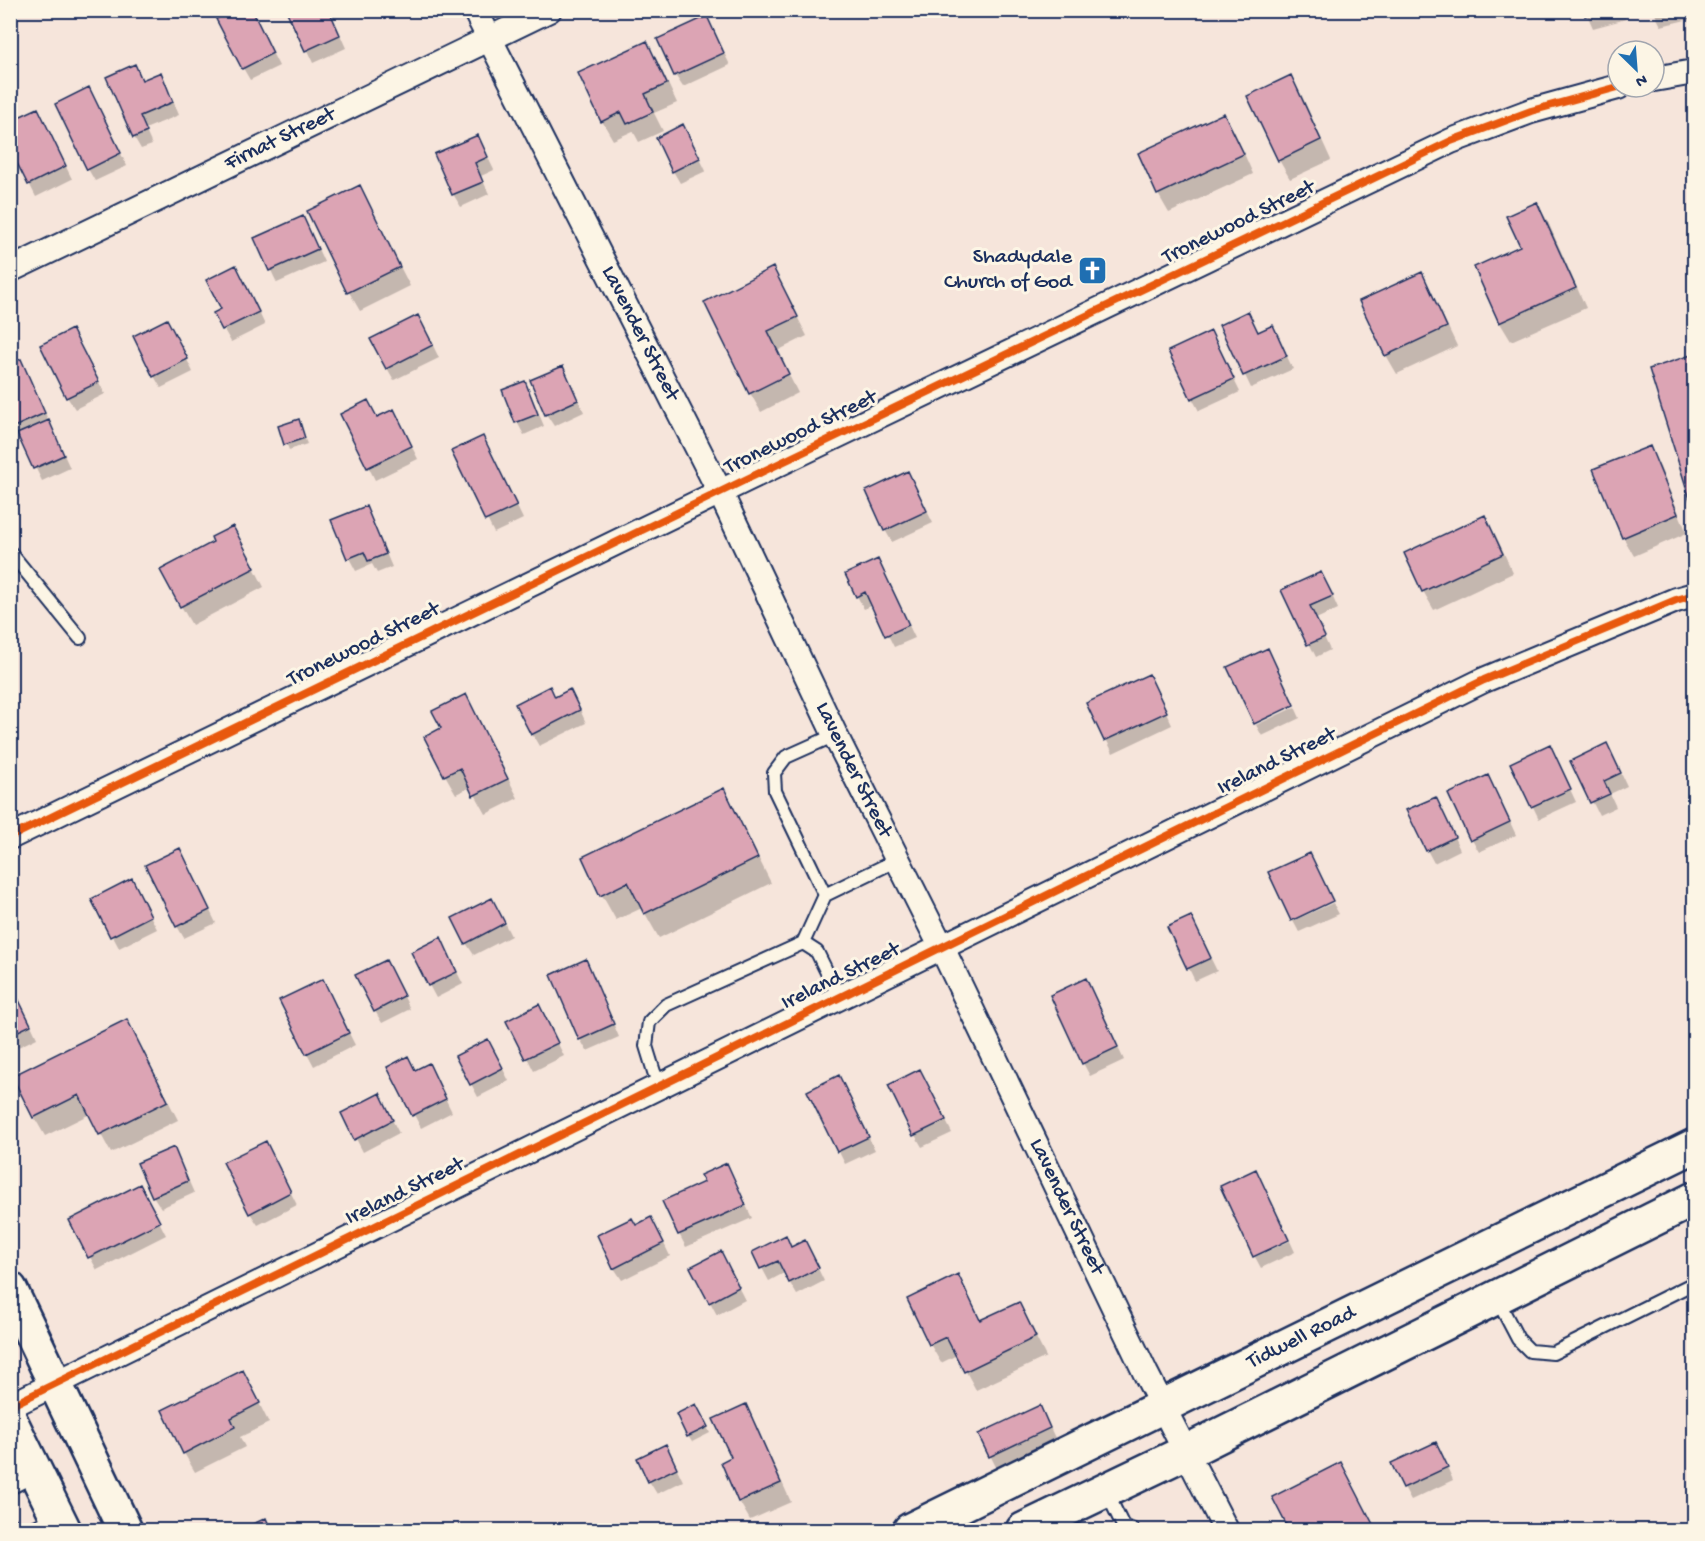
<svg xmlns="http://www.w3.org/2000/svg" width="1705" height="1541" font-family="'Gochi Hand',sans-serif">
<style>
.shadow{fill:#0003}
.building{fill:#dca4b4;stroke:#1b2f5e;stroke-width:1.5}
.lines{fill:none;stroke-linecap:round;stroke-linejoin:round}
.service-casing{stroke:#1b2f5e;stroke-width:16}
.minor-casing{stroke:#1b2f5e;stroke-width:28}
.secondary-casing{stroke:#1b2f5e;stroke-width:38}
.service{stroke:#fcf5e5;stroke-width:12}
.minor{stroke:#fcf5e5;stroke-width:24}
.secondary{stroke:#fcf5e5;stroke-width:33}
.cycleway-casing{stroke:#fcf5e5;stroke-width:11}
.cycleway{stroke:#e8590c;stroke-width:8}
.labels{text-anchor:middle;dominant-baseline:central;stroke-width:6;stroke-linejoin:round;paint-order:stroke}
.street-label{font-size:22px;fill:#1b2f5e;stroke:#fcf5e5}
.poi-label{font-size:22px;fill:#1b2f5e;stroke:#fcf5e5;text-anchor:end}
</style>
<rect width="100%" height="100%" fill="#f6e5db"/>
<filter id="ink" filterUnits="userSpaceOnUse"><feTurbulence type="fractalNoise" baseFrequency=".0167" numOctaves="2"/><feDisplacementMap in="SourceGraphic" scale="12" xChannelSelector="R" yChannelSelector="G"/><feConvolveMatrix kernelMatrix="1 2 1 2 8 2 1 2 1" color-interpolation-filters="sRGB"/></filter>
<g filter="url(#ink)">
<!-- shadow -->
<path class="shadow" d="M 288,10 L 329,10 L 346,48 L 313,63 Z
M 1585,10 L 1623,10 L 1626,19 L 1593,28 Z
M 1653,10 L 1694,10 L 1694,18 L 1661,26 Z
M 254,17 L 279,66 L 250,80 L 243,68 Z
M 713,30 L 730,65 L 683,87 L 675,75 Z
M 647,43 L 658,62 L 677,103 L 654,113 L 663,131 L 639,142 L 633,131 L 613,140 L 602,121 Z
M 160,74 L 167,86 L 179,115 L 145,129 L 152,145 L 141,149 L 134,137 L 143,82 Z
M 1291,77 L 1302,96 L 1331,160 L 1290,179 L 1279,160 Z
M 95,101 L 127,166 L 95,181 L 88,169 Z
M 1224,114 L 1235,133 L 1253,174 L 1169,213 L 1158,194 Z
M 44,122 L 72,179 L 36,197 L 10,146 Z
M 478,137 L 494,170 L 481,176 L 489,194 L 461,207 L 453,194 Z
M 690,138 L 706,171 L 680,183 L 673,171 Z
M 359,187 L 410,286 L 360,311 L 349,292 Z
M 10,197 L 17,210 L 10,214 Z
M 1537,203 L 1548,222 L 1586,308 L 1511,341 L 1500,323 L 1476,267 L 1522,247 Z
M 310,231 L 324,262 L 277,283 L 256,239 Z
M 773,269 L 807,336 L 777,351 L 798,393 L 761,412 L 750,393 Z
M 1421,274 L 1432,293 L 1457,346 L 1397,374 L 1386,355 Z
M 243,279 L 265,325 L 231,342 L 215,314 L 223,310 Z
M 1221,325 L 1279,340 L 1293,369 L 1251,388 Z
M 425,329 L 439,358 L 394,380 L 387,368 Z
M 174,333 L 193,372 L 161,388 L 154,376 Z
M 1211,333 L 1240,392 L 1199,411 L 1192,398 Z
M 79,343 L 105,394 L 75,409 L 67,397 Z
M 1694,356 L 1694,507 L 1651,370 Z
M 20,361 L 27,373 L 70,468 L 42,481 L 15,426 Z
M 563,367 L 584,412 L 554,426 L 546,414 Z
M 524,383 L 531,395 L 544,426 L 524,435 L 517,422 Z
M 342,414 L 400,423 L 418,459 L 375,480 Z
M 298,421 L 307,444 L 289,450 L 280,427 Z
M 1649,448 L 1660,467 L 1687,533 L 1634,556 L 1623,537 Z
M 490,450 L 523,519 L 494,533 L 453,452 Z
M 908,473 L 933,523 L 892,542 L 885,530 Z
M 365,508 L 372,520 L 392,567 L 377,573 L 372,564 L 356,571 L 349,558 Z
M 1485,517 L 1496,536 L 1513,573 L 1434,610 L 1423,591 Z
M 243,546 L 264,587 L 192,625 L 181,606 Z
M 878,561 L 915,638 L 894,647 L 873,605 L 864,609 L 857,596 Z
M 1328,586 L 1338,609 L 1316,619 L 1330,650 L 1316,657 L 1283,591 Z
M 1155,688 L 1172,725 L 1113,753 L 1088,703 Z
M 555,698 L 577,703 L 586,723 L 539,746 L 532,734 Z
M 1295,707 L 1300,718 L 1262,736 L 1256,725 Z
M 476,715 L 518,798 L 486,814 L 471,787 L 456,794 L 445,775 Z
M 1614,758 L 1627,786 L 1610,794 L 1616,807 L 1599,815 L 1572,761 Z
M 1556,759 L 1576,802 L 1539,819 L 1512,764 Z
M 723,790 L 737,815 L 771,883 L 659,938 L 642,908 L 616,920 L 602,895 Z
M 1495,790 L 1516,835 L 1479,852 L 1472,840 Z
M 1442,811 L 1460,850 L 1434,863 L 1427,850 Z
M 186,862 L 216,923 L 184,938 L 177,926 Z
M 138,892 L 157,929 L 119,948 L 93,899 Z
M 1333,903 L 1339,914 L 1299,932 L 1293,921 Z
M 499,912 L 511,936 L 474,955 L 466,943 Z
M 1191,918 L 1217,971 L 1195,981 L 1169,928 Z
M 447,952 L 463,984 L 436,998 L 429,985 Z
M 393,974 L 410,1009 L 382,1023 L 375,1011 Z
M 592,974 L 619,1037 L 587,1051 L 580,1039 Z
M 329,993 L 355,1045 L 314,1066 L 307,1053 Z
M 1092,993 L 1124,1060 L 1090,1076 L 1083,1063 Z
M 10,996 L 22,1006 L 37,1038 L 10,1051 Z
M 546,1019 L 564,1056 L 534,1071 L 508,1021 Z
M 127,1021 L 178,1120 L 111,1153 L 90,1114 L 45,1136 L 34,1117 Z
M 495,1053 L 509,1081 L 478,1097 L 457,1057 Z
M 389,1067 L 415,1072 L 435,1078 L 452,1112 L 421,1128 Z
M 927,1083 L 952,1133 L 922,1147 L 915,1135 Z
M 845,1090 L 875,1150 L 845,1164 L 809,1092 Z
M 386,1108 L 399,1133 L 363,1152 L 343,1114 Z
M 173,1149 L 180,1161 L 194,1193 L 161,1208 L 153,1196 Z
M 272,1155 L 297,1205 L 258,1225 L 250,1213 Z
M 727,1165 L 752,1218 L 686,1247 L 679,1234 L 706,1183 Z
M 147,1198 L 166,1235 L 97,1270 L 71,1221 Z
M 635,1227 L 658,1231 L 670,1256 L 622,1280 L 614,1268 Z
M 1290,1241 L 1295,1252 L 1261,1268 L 1255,1257 Z
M 792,1248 L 811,1254 L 824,1281 L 797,1295 L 784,1273 L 769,1281 L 754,1253 Z
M 727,1266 L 745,1300 L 717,1315 L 710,1302 Z
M 958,1276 L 981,1322 L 1019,1304 L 1046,1357 L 976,1390 L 957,1355 L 941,1363 L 930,1344 Z
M 253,1391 L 269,1423 L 240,1437 L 245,1447 L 195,1472 L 184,1453 Z
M 745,1406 L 756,1425 L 791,1502 L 750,1520 L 739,1501 L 733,1458 Z
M 699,1411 L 710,1433 L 692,1442 L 688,1436 Z
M 1046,1419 L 1056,1440 L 997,1469 L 980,1435 Z
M 666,1446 L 683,1481 L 657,1494 L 649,1481 Z
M 1442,1456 L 1453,1480 L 1411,1500 L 1404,1487 Z
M 1352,1483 L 1376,1530 L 1290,1530 L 1274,1498 Z"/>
<!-- building -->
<path class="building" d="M 232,10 L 252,10 L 273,53 L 242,69 L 216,19 Z
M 286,10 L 329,10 L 340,35 L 305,51 Z
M 1583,10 L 1606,10 L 1585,16 Z
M 707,16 L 724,53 L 674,76 L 657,39 Z
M 647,41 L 667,84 L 645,94 L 653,112 L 627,124 L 621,112 L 601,122 L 578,73 Z
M 135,64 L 142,80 L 161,72 L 173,102 L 140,116 L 147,132 L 133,138 L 106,77 Z
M 1291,75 L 1321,140 L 1278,161 L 1247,96 Z
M 89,87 L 121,153 L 87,170 L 55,104 Z
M 38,108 L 66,166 L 28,185 L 10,149 L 10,121 Z
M 1224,113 L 1244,154 L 1157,195 L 1138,153 Z
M 683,124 L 700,158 L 672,172 L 656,138 Z
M 478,135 L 488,157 L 475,163 L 483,182 L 452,195 L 434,154 Z
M 360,185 L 400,267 L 347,293 L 307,211 Z
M 1537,202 L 1576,288 L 1499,323 L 1474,267 L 1520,246 L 1506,216 Z
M 303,216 L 318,249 L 269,271 L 254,238 Z
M 236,265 L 259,312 L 222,330 L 213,313 L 221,309 L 206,280 Z
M 773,267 L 798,317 L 768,331 L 789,374 L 749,394 L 704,302 Z
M 1422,272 L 1447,327 L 1385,356 L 1359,301 Z
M 1248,311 L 1258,332 L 1273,325 L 1287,356 L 1243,376 L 1219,325 Z
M 418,315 L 433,345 L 386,369 L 370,339 Z
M 167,319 L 188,359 L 153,377 L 133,336 Z
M 72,329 L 99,382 L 66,398 L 40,345 Z
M 1211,331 L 1234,379 L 1191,399 L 1168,351 Z
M 1694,354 L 1694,512 L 1649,369 Z
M 21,359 L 45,413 L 14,427 L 10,419 L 10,363 Z
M 563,366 L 578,400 L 545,415 L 530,380 Z
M 525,381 L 538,414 L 515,423 L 502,390 Z
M 368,400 L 377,417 L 394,409 L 412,446 L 367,468 L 340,414 Z
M 299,419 L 305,438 L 284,445 L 278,426 Z
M 49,420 L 64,455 L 33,469 L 17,434 Z
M 483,436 L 517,506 L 485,521 L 451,451 Z
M 1650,446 L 1678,514 L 1622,538 L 1593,469 Z
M 908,471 L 927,511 L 884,531 L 866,491 Z
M 366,506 L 386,554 L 368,561 L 364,552 L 347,559 L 331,520 Z
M 1485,515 L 1503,554 L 1422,592 L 1404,553 Z
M 233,526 L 255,568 L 180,607 L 160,570 L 213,542 L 211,537 Z
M 878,559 L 909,625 L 885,636 L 865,592 L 856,597 L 845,574 Z
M 1321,572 L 1333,596 L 1310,606 L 1325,637 L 1307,645 L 1281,590 Z
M 1268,648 L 1294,705 L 1254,724 L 1227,667 Z
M 1149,674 L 1167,712 L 1104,741 L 1086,703 Z
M 550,686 L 555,697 L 570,689 L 580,710 L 531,735 L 515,704 Z
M 466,694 L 508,779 L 473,796 L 460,768 L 444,776 L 424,737 L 441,728 L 432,711 Z
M 1607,743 L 1621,773 L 1604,781 L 1610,794 L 1590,803 L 1570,761 Z
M 1550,744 L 1571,789 L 1531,807 L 1510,763 Z
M 1488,775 L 1510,822 L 1470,841 L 1448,794 Z
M 724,788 L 758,858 L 644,914 L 628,882 L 600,896 L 582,857 Z
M 1436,797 L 1455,837 L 1426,851 L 1406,810 Z
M 180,848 L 210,910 L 176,927 L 145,865 Z
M 1310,853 L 1333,901 L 1291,921 L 1268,872 Z
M 132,878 L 151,916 L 110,937 L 91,899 Z
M 492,898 L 505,923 L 465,944 L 452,918 Z
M 1191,916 L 1211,958 L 1187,969 L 1167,927 Z
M 441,937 L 457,972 L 428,986 L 411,952 Z
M 586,959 L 614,1024 L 579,1040 L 551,975 Z
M 386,960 L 404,996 L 374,1012 L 355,975 Z
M 1086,978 L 1118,1047 L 1082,1064 L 1050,995 Z
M 323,979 L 349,1033 L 306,1054 L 279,1000 Z
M 15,992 L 31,1025 L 10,1035 L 10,994 Z
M 539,1004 L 558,1043 L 525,1059 L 506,1021 Z
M 127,1019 L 168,1101 L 99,1135 L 79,1095 L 33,1118 L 12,1076 Z
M 488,1039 L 503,1068 L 470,1085 L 455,1056 Z
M 408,1056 L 415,1070 L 429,1063 L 446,1099 L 412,1116 L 387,1067 Z
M 920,1069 L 946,1120 L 913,1136 L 888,1085 Z
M 839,1075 L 869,1137 L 837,1152 L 807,1091 Z
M 380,1093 L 393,1120 L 354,1140 L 341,1113 Z
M 266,1141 L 291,1192 L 249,1214 L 223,1162 Z
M 174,1147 L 188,1181 L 152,1197 L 137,1163 Z
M 727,1163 L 746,1205 L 678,1235 L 662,1201 L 704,1182 L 700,1175 Z
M 1256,1169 L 1289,1240 L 1253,1257 L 1220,1186 Z
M 140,1184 L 160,1222 L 88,1258 L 69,1220 Z
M 651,1217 L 664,1243 L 613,1269 L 597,1235 L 632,1218 L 636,1225 Z
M 786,1235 L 791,1247 L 805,1240 L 819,1268 L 789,1283 L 778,1261 L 760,1269 L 752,1252 Z
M 721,1251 L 739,1287 L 709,1303 L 690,1267 Z
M 958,1274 L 980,1320 L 1019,1302 L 1036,1337 L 964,1372 L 946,1337 L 929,1345 L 907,1299 Z
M 243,1370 L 260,1403 L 231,1418 L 235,1427 L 183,1454 L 162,1410 Z
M 696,1404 L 708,1427 L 687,1437 L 676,1414 Z
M 746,1404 L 781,1483 L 738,1502 L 721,1462 L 731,1457 L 713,1419 Z
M 1040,1405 L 1050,1428 L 989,1457 L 978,1434 Z
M 1436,1442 L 1448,1467 L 1403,1488 L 1391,1463 Z
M 666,1444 L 677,1468 L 648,1482 L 637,1458 Z
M 1341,1462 L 1376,1530 L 1289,1530 L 1272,1497 Z
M 266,1518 L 271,1530 L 240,1530 Z"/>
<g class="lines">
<defs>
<path id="service" d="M 10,552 L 80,638
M 825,895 L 775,791 L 774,773 L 786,757 L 835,735
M 803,943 L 825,895 L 897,860
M 661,1086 L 654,1072 L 646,1046 L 649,1022 L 666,1005 L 803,943 L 817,952 L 840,999
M 1497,1299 L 1518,1339 L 1530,1351 L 1553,1353 L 1694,1283
M 10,1488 L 36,1475
M 1106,1491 L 1123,1526 L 1133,1530
M 10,1523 L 15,1530
M 29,1530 L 56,1517"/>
<g id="minor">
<path id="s1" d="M 475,10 L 720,492 L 835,735 L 942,948 L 1146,1374 L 1226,1530"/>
<path d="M 1654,79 L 1694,72"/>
<path id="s2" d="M 10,270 L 549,10"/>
<path d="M 10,837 L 749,478 L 1451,141 L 1531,111 L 1618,87"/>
<path d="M 10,1406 L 1484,680 L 1676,600 L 1694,595"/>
</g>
<g id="secondary">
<path d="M 10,1289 L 125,1530"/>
<path d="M 10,1420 L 64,1530"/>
<path id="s3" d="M 910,1530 L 1694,1146"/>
<path d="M 1023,1530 L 1186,1452 L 1694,1199"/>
</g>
</defs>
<!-- service casing -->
<use href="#service" class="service-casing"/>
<!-- minor casing -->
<use href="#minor" class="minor-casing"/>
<!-- secondary casing -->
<use href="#secondary" class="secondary-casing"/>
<!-- service -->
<use href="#service" class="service"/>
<!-- minor -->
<use href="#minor" class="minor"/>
<!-- secondary -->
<use href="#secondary" class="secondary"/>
<defs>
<path id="cycleway" d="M 10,837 L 749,478 L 1451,141 L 1531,111 L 1618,87
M 10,1406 L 1484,680 L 1676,600 L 1694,595"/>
</defs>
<!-- cycleway casing -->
<use href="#cycleway" class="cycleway-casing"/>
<!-- cycleway -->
<use href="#cycleway" class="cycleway"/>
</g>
</g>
<!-- icons -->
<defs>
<symbol id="church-square" viewBox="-11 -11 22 22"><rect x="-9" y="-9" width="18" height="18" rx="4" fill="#1f6fb2" stroke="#fcf5e5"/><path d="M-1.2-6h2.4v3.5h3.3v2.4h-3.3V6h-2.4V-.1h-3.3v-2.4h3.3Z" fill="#fff"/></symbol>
</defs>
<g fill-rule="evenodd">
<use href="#church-square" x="1076" y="254" width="33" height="33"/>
</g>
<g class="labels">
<!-- street labels -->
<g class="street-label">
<text stroke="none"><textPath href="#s2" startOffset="300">Firnat Street</textPath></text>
<text transform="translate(1239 223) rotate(-26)">Tronewood Street</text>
<text stroke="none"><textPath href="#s1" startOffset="363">Lavender Street</textPath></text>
<text transform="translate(801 433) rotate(-26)">Tronewood Street</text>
<text transform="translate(364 645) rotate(-26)">Tronewood Street</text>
<text transform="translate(1277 762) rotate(-26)">Ireland Street</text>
<text stroke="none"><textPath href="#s1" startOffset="849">Lavender Street</textPath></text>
<text transform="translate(841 977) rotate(-26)">Ireland Street</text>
<text transform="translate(405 1192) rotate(-26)">Ireland Street</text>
<text stroke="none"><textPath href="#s1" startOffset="1335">Lavender Street</textPath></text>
<text stroke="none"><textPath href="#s3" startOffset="436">Tidwell Road</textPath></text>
</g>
<!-- poi labels -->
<g class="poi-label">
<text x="1072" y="258">Shadydale<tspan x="1072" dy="25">Church of God</tspan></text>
</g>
</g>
<!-- margin -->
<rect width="1705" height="1541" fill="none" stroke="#fcf5e5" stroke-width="36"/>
<rect x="18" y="18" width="1669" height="1505" fill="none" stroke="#1b2f5e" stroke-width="2" filter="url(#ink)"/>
<!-- north arrow -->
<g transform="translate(1636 69) rotate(155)"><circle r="28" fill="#fcf5e5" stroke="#a2a6af" stroke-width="1.5"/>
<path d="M0-4.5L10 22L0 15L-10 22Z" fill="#1f6fb2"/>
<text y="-9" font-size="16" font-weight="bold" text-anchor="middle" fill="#1b2f5e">N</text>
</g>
</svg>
